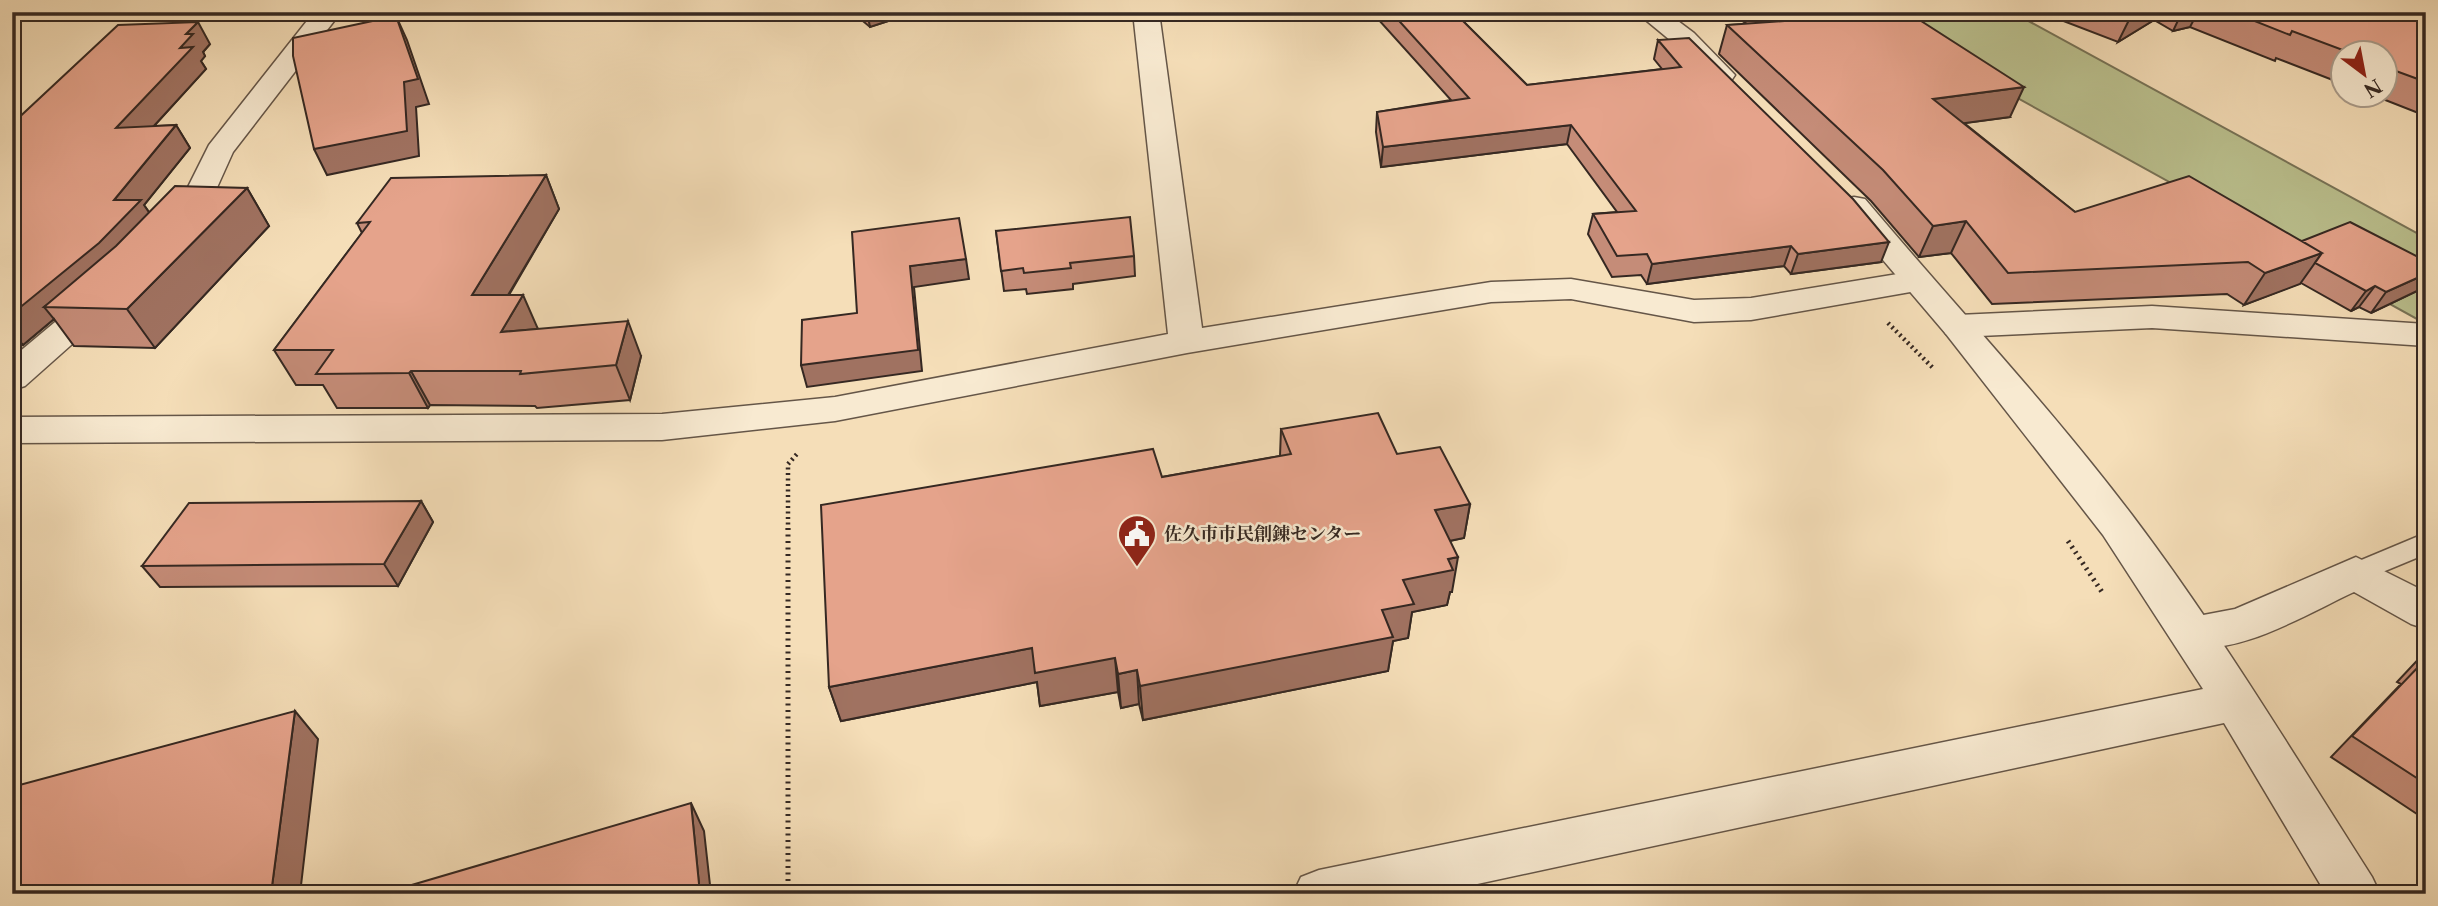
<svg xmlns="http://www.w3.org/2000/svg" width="2438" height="906" font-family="'Libre Caslon Text','Noto Serif JP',serif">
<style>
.green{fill:#bbc18f;stroke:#787458;stroke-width:2}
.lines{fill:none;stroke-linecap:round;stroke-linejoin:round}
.service-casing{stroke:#655648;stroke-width:3}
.minor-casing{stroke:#655648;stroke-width:3}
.tertiary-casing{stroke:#655648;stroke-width:3}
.path-far1{stroke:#352822;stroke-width:4.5;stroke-dasharray:2 3.5;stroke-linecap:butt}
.path{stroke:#352822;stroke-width:5;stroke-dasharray:2 4.5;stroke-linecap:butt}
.service{fill:#f8ead1;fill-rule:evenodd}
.minor{fill:#f8ead1;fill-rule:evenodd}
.tertiary{fill:#f8ead1;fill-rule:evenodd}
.wall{fill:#c58c78;stroke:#352822;stroke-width:2}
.shaded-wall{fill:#a07261;stroke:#352822;stroke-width:2}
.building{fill:#e5a38b;stroke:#352822;stroke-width:2}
.labels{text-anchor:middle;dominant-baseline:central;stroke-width:5;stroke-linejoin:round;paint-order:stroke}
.poi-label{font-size:18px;font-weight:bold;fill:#352822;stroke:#f8ead1;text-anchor:start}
</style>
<rect width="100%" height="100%" fill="#f5deb8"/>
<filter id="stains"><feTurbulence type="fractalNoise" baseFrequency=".00286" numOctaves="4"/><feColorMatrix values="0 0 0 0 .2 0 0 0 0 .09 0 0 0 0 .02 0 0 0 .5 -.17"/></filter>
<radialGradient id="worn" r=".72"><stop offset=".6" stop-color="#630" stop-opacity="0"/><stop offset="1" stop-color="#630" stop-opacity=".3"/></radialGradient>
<!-- green -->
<path class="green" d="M 1906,12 L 2012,12 L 2426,238 L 2426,324 L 1907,37 Z"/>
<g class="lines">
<defs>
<path id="service" d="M 2426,533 L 2426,554 L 2356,583 L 2347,580 L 2343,573 L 2347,566 Z"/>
<path id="minor" d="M 314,12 L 341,12 L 233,152 L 206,212 L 183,236 L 172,239 L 161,236 L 156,229 L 181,201 L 209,145 Z
M 1133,12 L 1159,12 L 1202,328 L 1491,282 L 1571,279 L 1694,300 L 1751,298 L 1916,271 L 1928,274 L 1933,281 L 1928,288 L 1916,291 L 1751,320 L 1694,322 L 1571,299 L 1491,302 L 1187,353 L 835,421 L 662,440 L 12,443 L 12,417 L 662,414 L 835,397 L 1168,334 Z
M 103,289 L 115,292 L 120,299 L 115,306 L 25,386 L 12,390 L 12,358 L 91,292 Z
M 2152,306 L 2426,324 L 2426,346 L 2152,328 L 1958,337 L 1946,334 L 1941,326 L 1946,318 L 1958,315 Z
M 2356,557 L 2426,592 L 2426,629 L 2411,624 L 2354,592 C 2306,614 2230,662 2177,644 L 2170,632 L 2177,620 L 2235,609 Z"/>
<path id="tertiary" d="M 1636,12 L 1666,12 L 1694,33 L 1735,75 L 1731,81 L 1711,81 L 1676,45 Z
M 1854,197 L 1865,199 C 1954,305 2049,405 2132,515 C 2219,630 2294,755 2372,877 L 2380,894 L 2326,894 L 2224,723 L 1431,894 L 1293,894 L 1301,877 L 1319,870 L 2203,689 L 2103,535 L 1946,334 L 1843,213 L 1838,206 L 1843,199 Z"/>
</defs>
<!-- service casing -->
<use href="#service" class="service-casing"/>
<!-- minor casing -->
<use href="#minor" class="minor-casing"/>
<!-- tertiary casing -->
<use href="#tertiary" class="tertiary-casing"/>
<!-- path-far1 -->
<path class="path-far1" d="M 1888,323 L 1934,369
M 788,530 L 788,464 L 797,454"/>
<!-- path -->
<path class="path" d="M 788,528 L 788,894
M 2068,541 L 2102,592"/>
<!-- service -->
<use href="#service" class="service"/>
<!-- minor -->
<use href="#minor" class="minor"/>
<!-- tertiary -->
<use href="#tertiary" class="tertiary"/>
</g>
<!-- wall -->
<path class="wall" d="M 852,12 L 916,12 L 870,27 Z
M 1378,12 L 1454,12 L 1527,85 L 1662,69 L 1654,59 L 1658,40 L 1881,262 L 1791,274 L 1784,266 L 1647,284 L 1641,275 L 1612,277 L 1588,234 L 1593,214 L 1617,212 L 1567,144 L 1381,167 L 1376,132 L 1377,112 L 1451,100 L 1377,18 Z
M 1728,12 L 1907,12 L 2010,117 L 1964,123 L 2075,212 L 2302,241 L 2417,291 L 2371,313 L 2359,307 L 2351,311 L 2301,283 L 2244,305 L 2227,294 L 1992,304 L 1951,253 L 1919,257 L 1871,201 L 1719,54 L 1727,25 L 1747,24 Z
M 2040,12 L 2426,12 L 2426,116 L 2370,94 L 2385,94 L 2385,52 L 2343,52 L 2343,84 L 2276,58 L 2275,61 L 2190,27 L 2173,31 L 2154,20 L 2118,42 Z
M 210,44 L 203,52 L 205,56 L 201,61 L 206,69 L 154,126 L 176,125 L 190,148 L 144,205 L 149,212 L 247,188 L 269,226 L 155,348 L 74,346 L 54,319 L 23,345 L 12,346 L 12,124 Z
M 546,175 L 559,209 L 509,295 L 538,329 L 641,356 L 630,400 L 537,408 L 535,406 L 430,405 L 428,408 L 337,408 L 323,385 L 296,385 L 274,350 L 362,233 L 357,223 Z
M 996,231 L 1134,256 L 1135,276 L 1073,284 L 1073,289 L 1027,294 L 1026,289 L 1004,291 Z
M 1281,429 L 1397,454 L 1470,504 L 1464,538 L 1450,541 L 1452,592 L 1450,592 L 1447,605 L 1412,612 L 1408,638 L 1393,641 L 1388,671 L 1143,720 L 1139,704 L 1121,708 L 1118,692 L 1040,706 L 1037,682 L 841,721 L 829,687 L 1162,477 L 1280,456 Z
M 421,501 L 433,522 L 398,586 L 160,587 L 142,566 Z
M 2426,651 L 2426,810 L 2420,816 L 2331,757 L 2401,684 L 2397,682 Z"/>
<!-- shaded-wall -->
<path class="shaded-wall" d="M 867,12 L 916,12 L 870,27 Z
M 2137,12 L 2159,12 L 2154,20 L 2118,42 L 2131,16 Z
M 2182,12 L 2198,12 L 2190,27 L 2173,31 Z
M 396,16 L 407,40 L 429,104 L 416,107 L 419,156 L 327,175 L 314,149 Z
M 12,18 L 16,24 L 12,32 Z
M 198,22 L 210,44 L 203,52 L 205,56 L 201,61 L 206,69 L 131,151 L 116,128 L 180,48 L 186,34 Z
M 2024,87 L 2010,117 L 1921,129 L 1933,99 Z
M 176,125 L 190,148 L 144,205 L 157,224 L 44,307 L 54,319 L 23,345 L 12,331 L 12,314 L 114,200 Z
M 1571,125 L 1567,144 L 1381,167 L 1383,147 Z
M 546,175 L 559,209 L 488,329 L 472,295 Z
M 247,188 L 269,226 L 155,348 L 127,309 Z
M 1966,221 L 1951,253 L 1919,257 L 1933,226 Z
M 1889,242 L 1881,262 L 1791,274 L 1798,254 Z
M 1791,246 L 1784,266 L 1647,284 L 1652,264 Z
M 2322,253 L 2300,284 L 2244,305 L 2265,273 Z
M 966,259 L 969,279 L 914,287 L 922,371 L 807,387 L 801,365 L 910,266 Z
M 2426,274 L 2426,280 L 2417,291 L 2371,313 L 2386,292 Z
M 2375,286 L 2359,307 L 2351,311 L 2366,291 Z
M 523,295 L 538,329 L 501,332 Z
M 628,321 L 641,356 L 630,400 L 616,365 Z
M 411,371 L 430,405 L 428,408 L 409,373 Z
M 421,501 L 433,522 L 398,586 L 384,564 Z
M 1470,504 L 1464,538 L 1429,545 L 1435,510 Z
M 1458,557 L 1452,592 L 1450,592 L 1447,605 L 1412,612 L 1408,638 L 1393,641 L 1388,671 L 1143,720 L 1140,686 L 1382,610 L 1403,580 L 1448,559 Z
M 1032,648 L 1115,658 L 1118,692 L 1040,706 L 1037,682 L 841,721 L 829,687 Z
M 1137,670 L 1139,704 L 1121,708 L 1118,674 Z
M 295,711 L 318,739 L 300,894 L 271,894 Z
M 691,803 L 704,831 L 711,894 L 700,894 Z"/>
<!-- building -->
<path class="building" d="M 1391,12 L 1454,12 L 1527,85 L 1681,67 L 1658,40 L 1689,38 L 1853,199 L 1889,242 L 1798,254 L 1791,246 L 1652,264 L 1647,254 L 1617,256 L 1593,214 L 1636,211 L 1571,125 L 1383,147 L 1377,112 L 1469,98 Z
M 1785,12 L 1907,12 L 2024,87 L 1933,99 L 2075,212 L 2189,176 L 2322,253 L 2265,273 L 2248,262 L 2008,273 L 1966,221 L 1933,226 L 1883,170 L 1727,25 L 1798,20 Z
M 2122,12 L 2137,12 L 2131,16 Z
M 2232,12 L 2426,12 L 2426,82 L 2385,67 L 2385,52 L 2348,52 L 2292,31 L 2290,35 Z
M 396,16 L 418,79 L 404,82 L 407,131 L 314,149 L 293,56 L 293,38 Z
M 198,22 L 186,34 L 193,34 L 180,48 L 193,47 L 116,128 L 176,125 L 114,200 L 141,200 L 99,243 L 12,314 L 12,124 L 118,25 Z
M 546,175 L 472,295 L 523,295 L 501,332 L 628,321 L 616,365 L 520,374 L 521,371 L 411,371 L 409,373 L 316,374 L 333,350 L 274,350 L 370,222 L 357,223 L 391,178 Z
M 175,186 L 247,188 L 127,309 L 44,307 L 116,246 Z
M 1130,217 L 1134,256 L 1070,263 L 1071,268 L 1024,273 L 1023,268 L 1001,271 L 996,231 Z
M 959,218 L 966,259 L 910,266 L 918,350 L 801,365 L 802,320 L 857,313 L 852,232 Z
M 2350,222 L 2426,261 L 2426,265 L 2425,266 L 2426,266 L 2426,274 L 2386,292 L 2375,286 L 2366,291 L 2315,263 L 2322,253 L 2302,241 Z
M 1378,413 L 1397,454 L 1440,447 L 1470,504 L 1435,510 L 1458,557 L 1448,559 L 1453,570 L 1403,580 L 1414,604 L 1382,610 L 1393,637 L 1140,686 L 1137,670 L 1118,674 L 1115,658 L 1035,673 L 1032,648 L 829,687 L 821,505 L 1153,449 L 1162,477 L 1291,454 L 1281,429 Z
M 421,501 L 384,564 L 142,566 L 189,503 Z
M 2426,652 L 2426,784 L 2352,736 L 2422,663 L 2418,661 Z
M 295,711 L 271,894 L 12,894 L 12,787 Z
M 691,803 L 700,894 L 381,894 Z"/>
<!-- icons -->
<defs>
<symbol id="civic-pin" viewBox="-11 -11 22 30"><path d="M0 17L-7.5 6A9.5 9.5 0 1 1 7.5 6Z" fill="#8f2418" stroke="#f8ead1"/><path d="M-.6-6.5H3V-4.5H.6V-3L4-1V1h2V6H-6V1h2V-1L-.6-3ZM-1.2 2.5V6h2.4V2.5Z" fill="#fff"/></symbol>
</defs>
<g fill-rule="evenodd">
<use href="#civic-pin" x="1115" y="512" width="44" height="60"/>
</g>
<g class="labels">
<!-- poi labels -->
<g class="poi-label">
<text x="1164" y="534">佐久市市民創錬センター</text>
</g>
</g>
<!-- margin -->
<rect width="2438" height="906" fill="none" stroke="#f5deb8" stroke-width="42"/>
<rect x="14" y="14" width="2410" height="878" fill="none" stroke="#352822" stroke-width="3.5"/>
<rect x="21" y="21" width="2396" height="864" fill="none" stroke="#352822" stroke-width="2"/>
<!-- north arrow -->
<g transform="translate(2364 74) rotate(148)"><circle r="33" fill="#f8ead1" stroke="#aa9c8b" stroke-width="2"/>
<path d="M0-5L12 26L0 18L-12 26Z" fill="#8f2418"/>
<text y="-10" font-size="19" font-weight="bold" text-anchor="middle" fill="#352822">N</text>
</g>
<rect width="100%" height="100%" filter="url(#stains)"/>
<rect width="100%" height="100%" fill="url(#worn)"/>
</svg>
